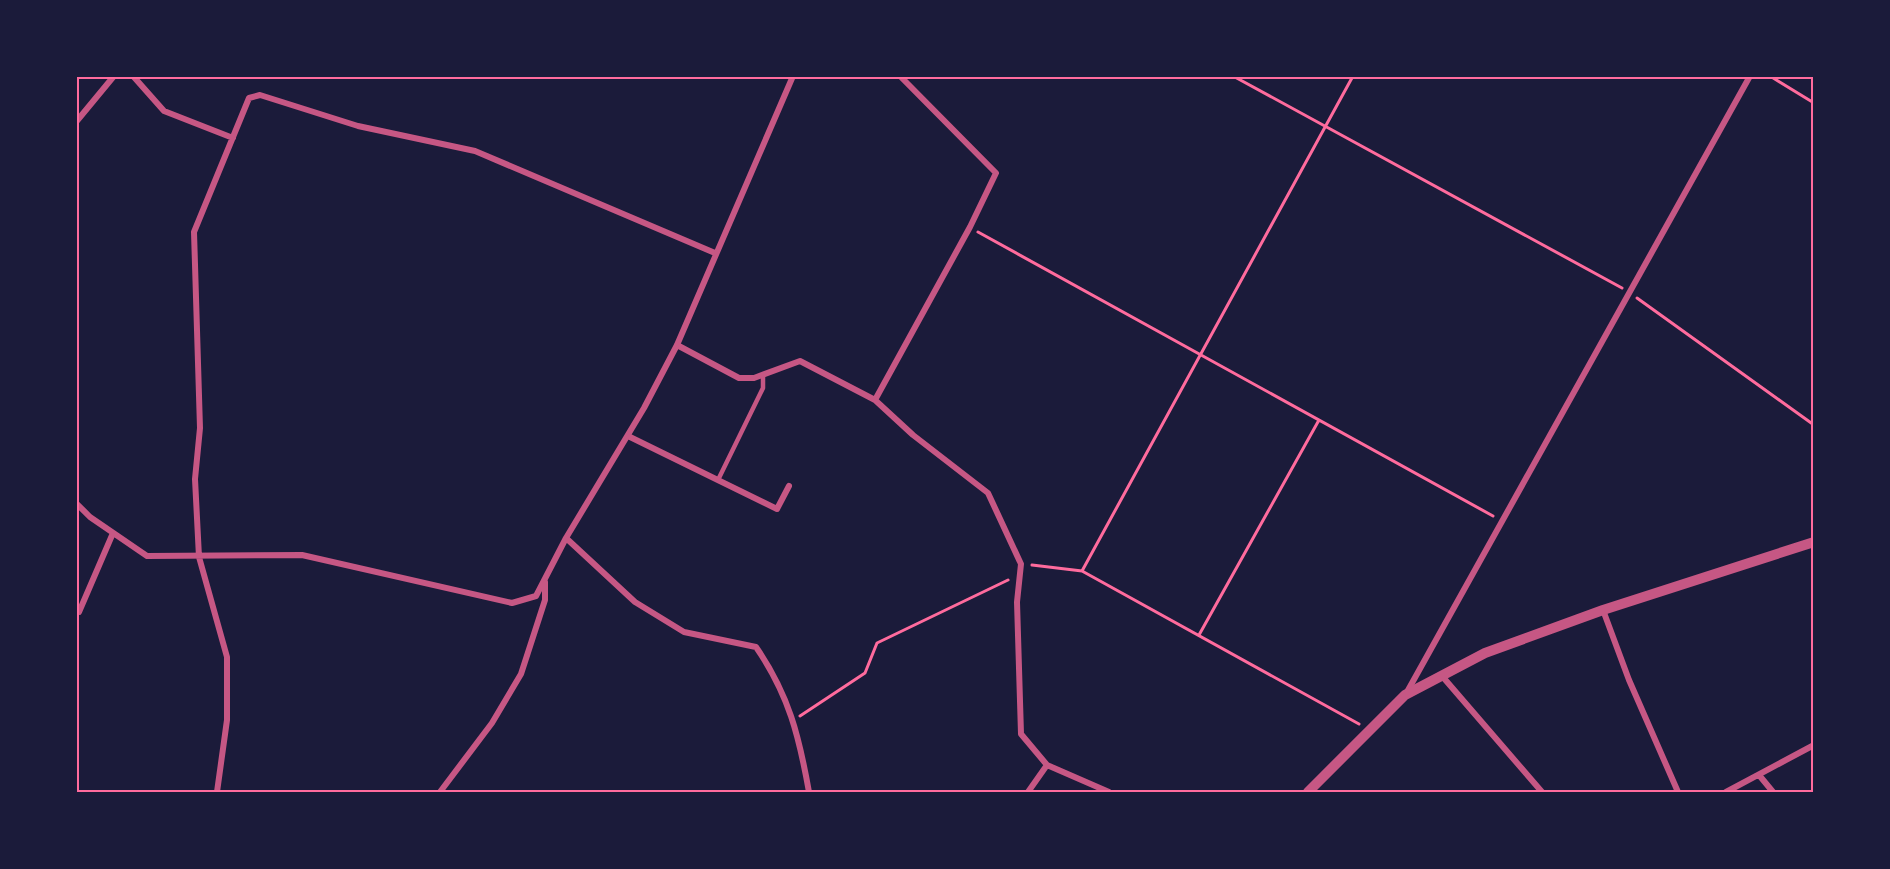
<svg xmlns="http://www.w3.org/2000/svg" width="1890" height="869" font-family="'Varela Round',sans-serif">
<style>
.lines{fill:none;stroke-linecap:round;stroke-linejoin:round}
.path{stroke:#ff6b9d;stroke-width:3}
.service{stroke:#c65784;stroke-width:4.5}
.minor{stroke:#c65784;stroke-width:6}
.tertiary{stroke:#c65784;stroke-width:10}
.neatline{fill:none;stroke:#ff6b9d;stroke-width:2}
</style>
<rect width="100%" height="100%" fill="#1b1b3a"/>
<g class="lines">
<!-- path -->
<path class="path" d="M 1233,76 L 1622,288
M 1770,76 L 1814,103
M 978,232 L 1493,516
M 1637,298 L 1814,425
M 1032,565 L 1082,571 L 1353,76
M 1082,571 L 1359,724
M 1199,635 L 1319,420
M 800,716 L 865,673 L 877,643 L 1008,580"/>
<!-- service -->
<path class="service" d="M 718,480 L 763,388 L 763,375"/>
<!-- minor -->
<path class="minor" d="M 133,76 L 164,111 L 233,138
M 76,122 L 114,76
M 677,345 L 739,378 L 754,378 L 800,361 L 875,400 L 913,435 L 988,493 L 1021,564 L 1017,602 L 1021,734 L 1047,765 L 1109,792
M 875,400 L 970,227 L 996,173 L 900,76
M 628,436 L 777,509 L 789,486
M 76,503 L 90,517 L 147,556 L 302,555 L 512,603 L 536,596 L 566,538 L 644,408 L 677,345 L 793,76
M 566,538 L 635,602 L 684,632 L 756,647 C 789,695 799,736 809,792
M 1603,610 L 1629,680 L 1678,792
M 76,611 L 79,612 L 113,533
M 1442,676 L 1542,792
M 1407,692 L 1750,76
M 1759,775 L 1773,792
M 217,792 L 227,720 L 227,657 L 199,557 L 195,479 L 200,428 L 194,232 L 249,98 L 260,95 L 358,126 L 475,151 L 715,253
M 440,792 L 492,723 L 521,674 L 545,600 L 545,582
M 1028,792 L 1047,765
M 1726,792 L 1814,745"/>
<!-- tertiary -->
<path class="tertiary" d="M 1308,792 L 1405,695 L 1485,653 L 1603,610 L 1814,542"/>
</g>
<!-- border -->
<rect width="1890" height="869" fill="none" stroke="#1b1b3a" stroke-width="156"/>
<rect x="78" y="78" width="1734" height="713" class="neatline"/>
</svg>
